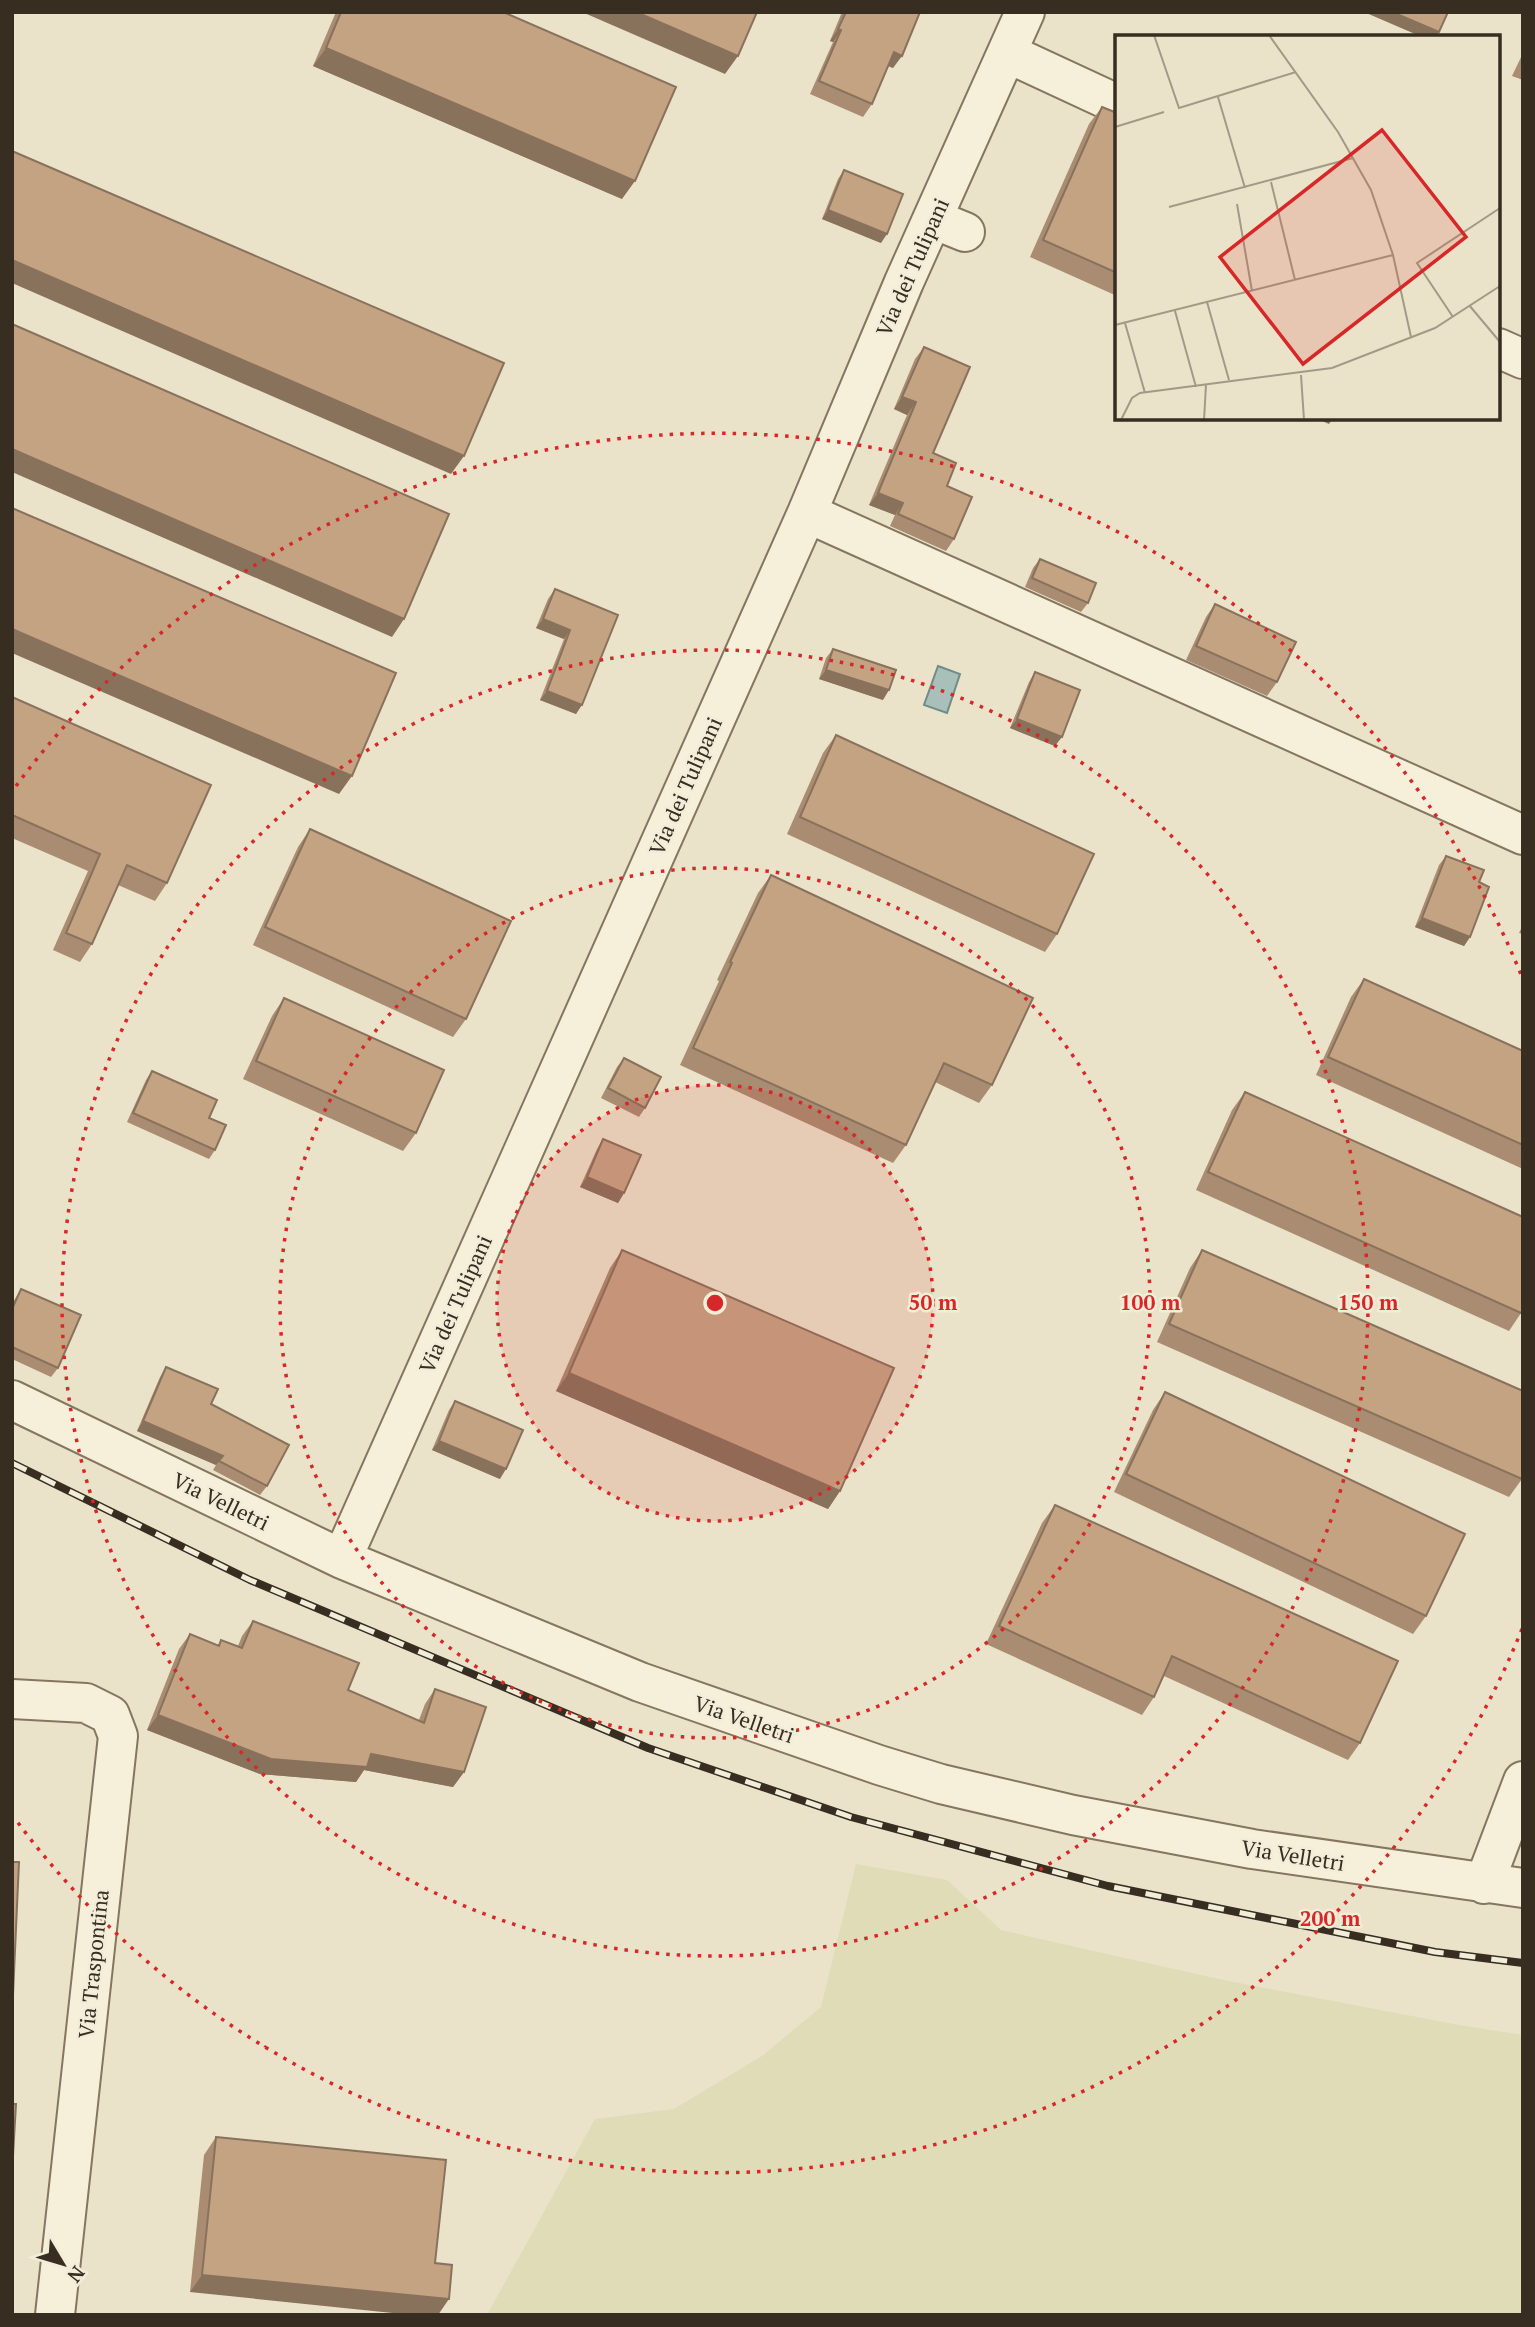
<svg xmlns="http://www.w3.org/2000/svg" width="1535" height="2327" font-family="'PT Serif',serif">
<style>
.farmland{fill:#dfdcb7}
.water{fill:#a9bfba;stroke:#718c88;stroke-width:2}
.lines{fill:none;stroke-linecap:round;stroke-linejoin:round}
.minor-casing{stroke:#84765f;stroke-width:42}
.minor{stroke:#f6f0db;stroke-width:38}
.rail-casing{stroke:#372d21;stroke-width:8}
.rail{stroke:#f2edd8;stroke-width:5;stroke-dasharray:16;stroke-linecap:butt}
.wall{fill:#a98c71}
.shaded-wall{fill:#89725c}
.building{fill:#c4a383;stroke:#89725c;stroke-width:2}
.ring{fill:none;stroke:#d62828;stroke-width:3.5;stroke-dasharray:3.5 7}
.labels{text-anchor:middle;dominant-baseline:central;stroke-width:5;stroke-linejoin:round;paint-order:stroke}
.street-label{font-size:21px;fill:#372d21;stroke:#f2edd8}
.inset-road{fill:none;stroke:#a29a86;stroke-width:2}
.view{fill:#d62828;fill-opacity:0.15;stroke:#d62828;stroke-width:3.5}
.inset-edge{fill:none;stroke:#372d21;stroke-width:3.5}
.centre{fill:#d62828;stroke:#f2edd8;stroke-width:3.5}
.ring-label{font-size:21px;text-anchor:middle;font-weight:bold;fill:#d62828;stroke:#f2edd8;stroke-width:5;stroke-linejoin:round;paint-order:stroke}
</style>
<rect width="100%" height="100%" fill="#eae3c9"/>
<!-- farmland -->
<path class="farmland" d="M 856,1864 L 947,1880 L 1001,1930 L 1223,1980 L 1459,2025 L 1523,2035 L 1523,2315 L 487,2315 L 595,2119 L 674,2109 L 762,2056 L 821,2007 Z"/>
<!-- water -->
<path class="water" d="M 938,666 L 960,674 L 947,713 L 924,705 Z"/>
<g class="lines">
<defs>
<path id="minor" d="M 1007,53 L 1117,104
M 933,219 L 965,232
M 1498,348 L 1523,359
M 807,513 L 1523,835
M 12,1400 L 342,1559 L 640,1682 L 879,1765 L 941,1784 L 1073,1815 L 1252,1849 L 1523,1888
M 342,1559 L 807,513 L 904,282 L 1025,12
M 12,1699 L 86,1703 L 110,1715 L 118,1736 L 55,2315
M 1484,1884 L 1523,1781"/>
</defs>
<!-- minor casing -->
<use href="#minor" class="minor-casing"/>
<!-- minor -->
<use href="#minor" class="minor"/>
<defs>
<path id="rail" d="M 12,1463 L 250,1580 L 648,1748 L 851,1817 L 1108,1886 L 1435,1952 L 1523,1963"/>
</defs>
<!-- rail casing -->
<use href="#rail" class="rail-casing"/>
<!-- rail -->
<use href="#rail" class="rail"/>
</g>
<!-- wall -->
<path class="wall" d="M 336,12 L 503,12 L 622,199 L 313,66 Z
M 842,12 L 920,12 L 893,68 L 888,66 L 872,104 L 863,117 L 810,94 L 833,42 L 830,41 Z
M 1523,53 L 1523,80 L 1512,76 Z
M 1102,107 L 1117,113 L 1117,296 L 1030,257 L 1089,124 Z
M 844,170 L 881,243 L 822,219 L 838,179 Z
M 924,347 L 933,453 L 947,486 L 954,539 L 946,551 L 890,526 L 895,515 L 869,505 L 907,415 L 894,409 L 915,359 Z
M 1040,559 L 1088,603 L 1081,612 L 1025,587 L 1033,568 Z
M 555,589 L 618,615 L 576,714 L 540,700 L 564,639 L 536,628 L 548,599 Z
M 1215,604 L 1277,682 L 1267,696 L 1186,660 L 1206,617 Z
M 833,649 L 883,700 L 819,679 L 826,658 Z
M 1035,672 L 1055,746 L 1010,728 L 1029,682 Z
M 12,697 L 167,883 L 155,901 L 118,885 L 92,944 L 80,962 L 53,950 L 88,871 L 12,838 Z
M 836,735 L 1057,934 L 1045,952 L 787,834 L 823,753 Z
M 310,829 L 466,1019 L 453,1037 L 253,945 L 298,847 Z
M 1446,856 L 1479,882 L 1470,937 L 1464,946 L 1415,927 L 1439,865 Z
M 771,875 L 992,1085 L 979,1103 L 935,1082 L 906,1145 L 893,1163 L 680,1065 L 719,981 L 717,980 L 758,893 Z
M 1523,925 L 1523,934 L 1519,933 Z
M 1364,979 L 1523,1051 L 1523,1169 L 1316,1075 L 1351,997 Z
M 284,998 L 416,1133 L 403,1151 L 243,1079 L 272,1016 Z
M 624,1058 L 645,1108 L 639,1117 L 601,1098 L 617,1067 Z
M 152,1071 L 209,1118 L 215,1150 L 209,1159 L 127,1122 L 146,1080 Z
M 1245,1092 L 1521,1313 L 1509,1331 L 1196,1190 L 1232,1110 Z
M 603,1139 L 624,1193 L 618,1203 L 580,1187 L 597,1149 Z
M 622,1250 L 840,1491 L 828,1509 L 556,1391 L 610,1268 Z
M 1202,1250 L 1522,1479 L 1509,1497 L 1157,1342 L 1190,1268 Z
M 21,1289 L 58,1368 L 51,1377 L 12,1359 L 12,1304 Z
M 166,1367 L 267,1486 L 260,1495 L 213,1470 L 216,1465 L 137,1431 L 160,1377 Z
M 1165,1392 L 1426,1616 L 1413,1634 L 1114,1492 L 1153,1410 Z
M 455,1401 L 500,1479 L 432,1450 L 449,1410 Z
M 1055,1505 L 1360,1743 L 1348,1760 L 1164,1676 L 1154,1697 L 1142,1715 L 986,1644 L 1042,1523 Z
M 253,1621 L 348,1690 L 419,1720 L 425,1704 L 435,1689 L 464,1772 L 453,1787 L 364,1770 L 356,1782 L 260,1774 L 147,1730 L 179,1649 L 190,1634 L 218,1645 L 221,1640 L 238,1646 L 242,1636 Z
M 216,2137 L 435,2263 L 190,2292 L 204,2155 Z"/>
<!-- shaded-wall -->
<path class="shaded-wall" d="M 582,12 L 636,12 L 738,56 L 725,74 Z
M 1364,12 L 1392,12 L 1439,32 L 1436,37 L 1422,37 Z
M 838,29 L 841,30 L 833,42 L 830,41 Z
M 326,48 L 635,181 L 622,199 L 313,66 Z
M 894,52 L 902,56 L 893,68 L 886,65 Z
M 828,210 L 887,234 L 881,243 L 822,219 Z
M 12,260 L 464,456 L 451,474 L 12,283 Z
M 902,397 L 916,402 L 907,415 L 894,409 Z
M 1315,418 L 1333,418 L 1329,424 Z
M 12,449 L 404,619 L 392,637 L 12,472 Z
M 878,493 L 903,503 L 895,515 L 869,505 Z
M 543,619 L 570,630 L 564,639 L 536,628 Z
M 12,629 L 352,776 L 339,794 L 12,653 Z
M 826,670 L 889,690 L 883,700 L 819,679 Z
M 547,691 L 582,705 L 576,714 L 540,700 Z
M 1017,719 L 1062,737 L 1055,746 L 1010,728 Z
M 1422,918 L 1470,937 L 1464,946 L 1415,927 Z
M 587,1177 L 624,1193 L 618,1203 L 580,1187 Z
M 569,1373 L 840,1491 L 828,1509 L 556,1391 Z
M 143,1421 L 223,1456 L 216,1465 L 137,1431 Z
M 439,1441 L 506,1469 L 500,1479 L 432,1450 Z
M 158,1715 L 371,1754 L 464,1772 L 453,1787 L 364,1770 L 356,1782 L 260,1774 L 147,1730 Z
M 202,2275 L 449,2299 L 438,2315 L 412,2315 L 190,2292 Z"/>
<!-- building -->
<path class="building" d="M 341,12 L 503,12 L 676,87 L 635,181 L 326,48 Z
M 636,12 L 757,12 L 738,56 Z
M 846,12 L 920,12 L 902,56 L 894,52 L 872,104 L 819,81 L 841,30 L 838,29 Z
M 1392,12 L 1448,12 L 1439,32 Z
M 1102,107 L 1117,113 L 1117,273 L 1043,240 Z
M 12,151 L 504,363 L 464,456 L 12,260 Z
M 844,170 L 903,194 L 887,234 L 828,210 Z
M 12,324 L 449,514 L 404,619 L 12,449 Z
M 924,347 L 970,367 L 933,453 L 956,463 L 947,486 L 972,497 L 954,539 L 898,514 L 903,503 L 878,493 L 916,402 L 902,397 Z
M 12,508 L 396,673 L 352,776 L 12,629 Z
M 1040,559 L 1096,583 L 1088,603 L 1032,578 Z
M 555,589 L 618,615 L 582,705 L 547,691 L 570,630 L 543,619 Z
M 1215,604 L 1296,642 L 1277,682 L 1196,646 Z
M 833,649 L 896,670 L 889,690 L 826,670 Z
M 1035,672 L 1080,690 L 1062,737 L 1017,719 Z
M 12,697 L 211,785 L 167,883 L 127,865 L 92,944 L 66,933 L 100,854 L 12,815 Z
M 836,735 L 1094,854 L 1057,934 L 800,817 Z
M 310,829 L 511,921 L 466,1019 L 265,927 Z
M 1446,856 L 1484,870 L 1479,882 L 1489,887 L 1470,937 L 1422,918 Z
M 771,875 L 1033,998 L 992,1085 L 944,1063 L 906,1145 L 693,1048 L 732,963 L 730,962 Z
M 1364,979 L 1523,1051 L 1523,1145 L 1328,1057 Z
M 284,998 L 444,1070 L 416,1133 L 256,1061 Z
M 624,1058 L 661,1077 L 645,1108 L 608,1088 Z
M 152,1071 L 217,1100 L 209,1118 L 226,1125 L 215,1150 L 133,1113 Z
M 1245,1092 L 1523,1217 L 1523,1310 L 1521,1313 L 1208,1172 Z
M 603,1139 L 641,1155 L 624,1193 L 587,1177 Z
M 622,1250 L 894,1368 L 840,1491 L 569,1373 Z
M 1202,1250 L 1523,1391 L 1523,1477 L 1522,1479 L 1169,1324 Z
M 21,1289 L 81,1315 L 58,1368 L 12,1347 L 12,1309 Z
M 166,1367 L 218,1389 L 211,1404 L 289,1445 L 267,1486 L 219,1461 L 223,1456 L 143,1421 Z
M 1165,1392 L 1465,1534 L 1426,1616 L 1126,1474 Z
M 455,1401 L 523,1430 L 506,1469 L 439,1441 Z
M 1055,1505 L 1398,1661 L 1360,1743 L 1172,1656 L 1154,1697 L 999,1626 Z
M 253,1621 L 359,1663 L 348,1690 L 424,1723 L 435,1689 L 486,1707 L 464,1772 L 371,1754 L 367,1767 L 271,1759 L 158,1715 L 190,1634 L 219,1646 L 221,1640 L 242,1648 Z
M 12,1862 L 19,1862 L 12,2017 Z
M 12,2104 L 16,2104 L 12,2173 Z
M 216,2137 L 446,2160 L 435,2263 L 452,2265 L 449,2299 L 202,2275 Z"/>
<!-- distance rings -->
<circle cx="715" cy="1303" r="218" fill="#d62828" fill-opacity=".12"/>
<g class="ring">
<circle cx="715" cy="1303" r="218"/>
<circle cx="715" cy="1303" r="435"/>
<circle cx="715" cy="1303" r="653"/>
<path d="M1522 1629A870 870 0 0 1 16 1820M16 786A870 870 0 0 1 1522 977"/>
</g>
<g class="labels">
<!-- street labels -->
<g class="street-label">
<text transform="translate(912 267) rotate(-66)">Via dei Tulipani</text>
<text transform="translate(685 786) rotate(-66)">Via dei Tulipani</text>
<text transform="translate(455 1304) rotate(-66)">Via dei Tulipani</text>
<text transform="translate(221 1501) rotate(26)">Via Velletri</text>
<text transform="translate(744 1719) rotate(19)">Via Velletri</text>
<text transform="translate(1293 1855) rotate(9)">Via Velletri</text>
<text transform="translate(93 1964) rotate(-84)">Via Traspontina</text>
</g>
</g>
<!-- overview -->
<g transform="translate(1115 35)">
<rect width="385" height="385" fill="#eae3c9"/>
<path class="inset-road" d="M 39,0 L 64,73 L 181,37M 154,0 L 223,97 L 256,155 L 278,220 L 296,302M 103,62 L 130,153M 0,92 L 49,77M 156,147 L 180,245M 122,169 L 137,256M 54,172 L 238,123M 92,267 L 114,345M 354,270 L 385,307M 60,276 L 81,352M 338,282 L 302,228 L 385,173M 10,288 L 30,358M 0,290 L 278,220M 186,340 L 189,385M 6,385 L 17,363 L 25,358 L 217,333 L 320,293 L 385,251M 89,385 L 91,350"/>
<path class="view" d="M 267,95 L 351,202 L 188,329 L 105,222 Z"/>
<rect width="385" height="385" class="inset-edge"/>
</g>
<circle cx="715" cy="1303" r="10" class="centre"/>
<g class="ring-label">
<text x="933" y="1310">50 m</text>
<text x="1150" y="1310">100 m</text>
<text x="1368" y="1310">150 m</text>
<text x="1330" y="1926">200 m</text>
</g>
<!-- border -->
<rect width="1535" height="2327" fill="none" stroke="#372d21" stroke-width="28"/>
<!-- north arrow -->
<g transform="translate(63 2264) rotate(128)" stroke="#f2edd8" stroke-width="5" paint-order="stroke">
<path d="M0-5L12 26L0 18L-12 26Z" fill="#372d21"/>
<text y="-10" font-size="19" font-weight="bold" text-anchor="middle" fill="#372d21">N</text>
</g>
</svg>
